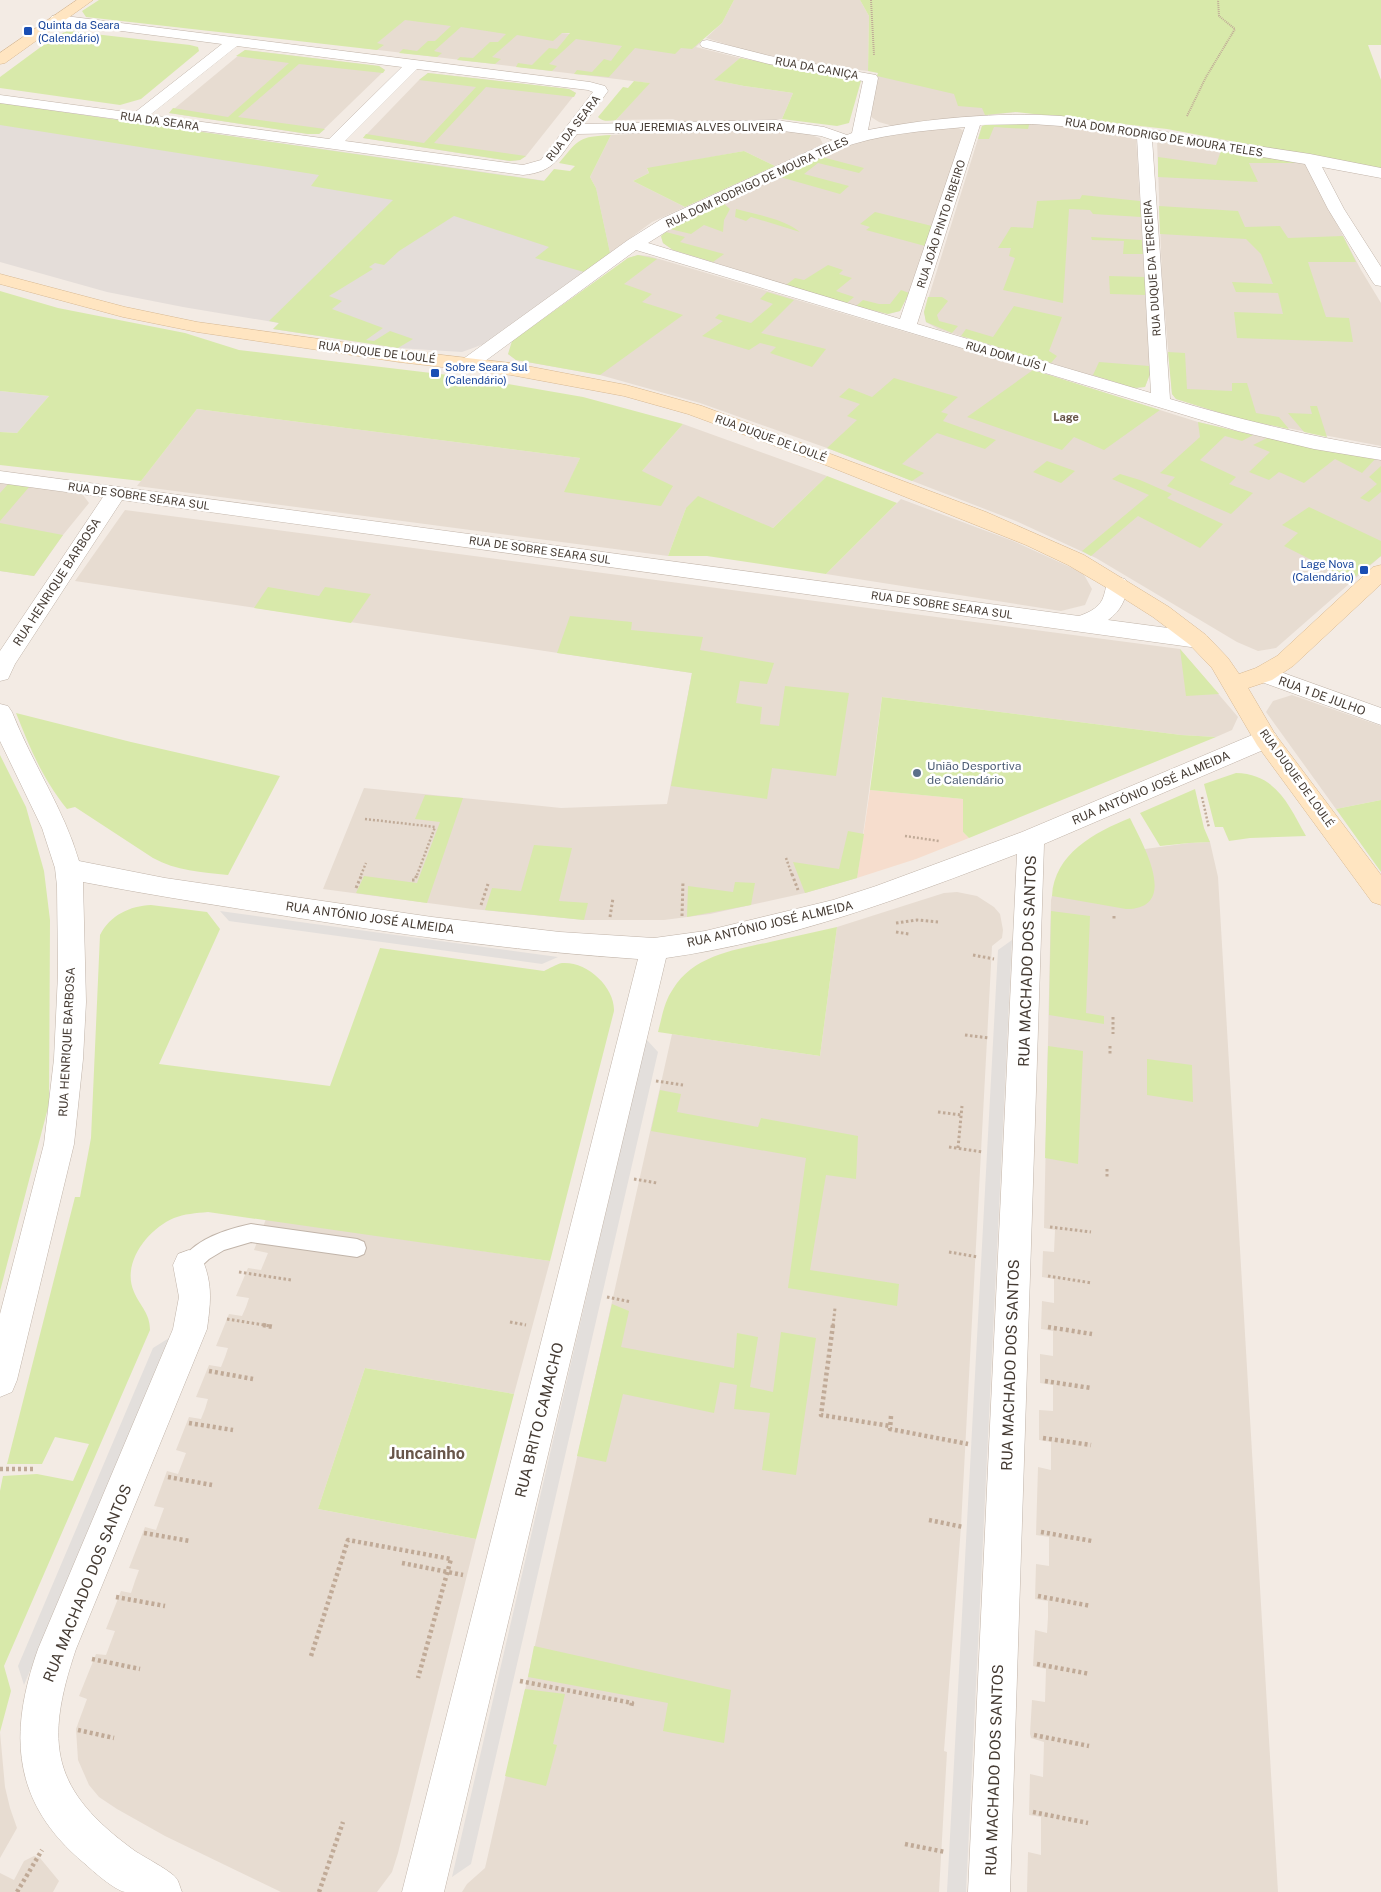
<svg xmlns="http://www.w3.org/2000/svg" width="1381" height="1892" font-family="'Public Sans',sans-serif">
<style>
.residential{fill:#e7dcd1}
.commercial{fill:#f6ddcd}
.industrial{fill:#e4ddd9}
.green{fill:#d8e9aa}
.parking{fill:#e3dfdc}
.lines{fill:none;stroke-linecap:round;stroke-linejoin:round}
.lane-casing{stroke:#c1b4a9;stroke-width:2}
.street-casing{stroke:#c1b4a9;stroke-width:1}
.secondary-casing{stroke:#d8b993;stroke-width:1}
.path-far3{stroke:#c0aa97;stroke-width:2;stroke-dasharray:1 1;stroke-linecap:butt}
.path-far2{stroke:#c0aa97;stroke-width:2.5;stroke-dasharray:2 2;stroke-linecap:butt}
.path-far1{stroke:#c0aa97;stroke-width:3;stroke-dasharray:2.5 2.5;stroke-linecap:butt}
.path{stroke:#c0aa97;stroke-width:4.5;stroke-dasharray:3 3;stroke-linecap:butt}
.lane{fill:#fff;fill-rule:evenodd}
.street{fill:#fff;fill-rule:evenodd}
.secondary{fill:#ffe5c1;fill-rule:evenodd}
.transit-dot{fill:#1a4fb4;stroke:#fff;stroke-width:2}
.service-dot{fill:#5c6f8a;stroke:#fff;stroke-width:2}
.labels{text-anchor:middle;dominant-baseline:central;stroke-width:5;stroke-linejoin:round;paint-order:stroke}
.far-transit-label{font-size:11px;fill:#164399;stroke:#fff;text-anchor:start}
.far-street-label{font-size:11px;fill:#453b33;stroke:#fff}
.far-neighbourhood-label{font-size:11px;font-weight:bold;fill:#68564a;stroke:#fff}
.street-label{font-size:12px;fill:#453b33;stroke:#fff}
.service-label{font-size:12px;fill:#4e5e75;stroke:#fff;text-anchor:start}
.near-street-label{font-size:15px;fill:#453b33;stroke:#fff}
.near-neighbourhood-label{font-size:16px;font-weight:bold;fill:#68564a;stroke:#fff}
</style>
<rect width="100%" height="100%" fill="#f3ebe4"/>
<!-- residential -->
<path class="residential" d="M 734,0 L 860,0 L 869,16 L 868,71 L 818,65 L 748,51 L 706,38 L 722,23 Z
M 398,19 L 512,30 L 701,42 L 696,47 L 740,58 L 715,80 L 744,86 L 793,93 L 782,119 L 680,122 L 673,119 L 616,120 L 649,83 L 362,48 Z
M 245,50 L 379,66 L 385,70 L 319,134 L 308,134 L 169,113 Z
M 428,73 L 569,89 L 576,93 L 526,156 L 520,160 L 510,161 L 363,138 L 419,80 Z
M 878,73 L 1000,95 L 1016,112 L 893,126 L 879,122 L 871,117 Z
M 1024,121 L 1136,136 L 1150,374 L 1145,387 L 1134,388 L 938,329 L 926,322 L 924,312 L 982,126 Z
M 764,127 L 801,132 L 820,138 L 823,144 L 775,166 L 744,151 L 647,169 L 649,173 L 633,181 L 685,207 L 652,222 L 610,253 L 596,188 L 590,177 L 611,135 Z
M 951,127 L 959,128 L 965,132 L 909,293 L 900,311 L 888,314 L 873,311 L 673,250 L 663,243 L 661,236 L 673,226 L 853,142 L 874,136 Z
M 1167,138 L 1305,163 L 1361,270 L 1381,303 L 1381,446 L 1240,419 L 1176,399 L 1172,394 L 1162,279 L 1157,140 Z
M 638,255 L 649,256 L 1017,365 L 1198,422 L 1284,442 L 1381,459 L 1381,556 L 1276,648 L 1258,651 L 1237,642 L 1096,558 L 1016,521 L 827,448 L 700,403 L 600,375 L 516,360 L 508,354 L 628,258 Z
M 197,409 L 580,458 L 565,492 L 641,472 L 683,424 L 827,476 L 773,528 L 686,508 L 668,556 L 137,486 Z
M 0,482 L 83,495 L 89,503 L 63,535 L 34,576 L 0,571 Z
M 901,499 L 1013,541 L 1083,573 L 1092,589 L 1085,605 L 1061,611 L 826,574 Z
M 125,510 L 1180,649 L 1238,717 L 1232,730 L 1216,737 L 1181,735 L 882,697 L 857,878 L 805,893 L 710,914 L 664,920 L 584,920 L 473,909 L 323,889 L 364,788 L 561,808 L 667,804 L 692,673 L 75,581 Z
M 1292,695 L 1381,726 L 1381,800 L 1336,809 L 1266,712 L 1273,701 Z
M 1210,842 L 1218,877 L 1278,1892 L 1027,1892 L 1028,1852 L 1041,1855 L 1041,1817 L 1029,1815 L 1030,1774 L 1043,1777 L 1044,1742 L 1031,1738 L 1030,1734 L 1032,1700 L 1045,1702 L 1046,1669 L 1033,1666 L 1035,1630 L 1047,1633 L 1048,1617 L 1048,1601 L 1035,1599 L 1036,1564 L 1049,1566 L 1049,1537 L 1036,1535 L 1038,1467 L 1051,1470 L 1051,1442 L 1039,1440 L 1039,1410 L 1053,1411 L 1053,1385 L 1040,1383 L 1040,1354 L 1053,1356 L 1053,1331 L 1041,1329 L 1042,1301 L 1054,1303 L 1054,1279 L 1042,1277 L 1043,1251 L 1054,1252 L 1055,1230 L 1044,1228 L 1051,900 L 1052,896 L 1145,849 L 1189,843 Z
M 957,892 L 977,896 L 994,907 L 1000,914 L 1003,930 L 1002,938 L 992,946 L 961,1526 L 944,1751 L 947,1752 L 939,1892 L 462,1892 L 467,1884 L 485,1868 L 488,1855 L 672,1034 L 820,1056 L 837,927 L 944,893 Z
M 266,1219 L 550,1261 L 514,1394 L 365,1368 L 318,1509 L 476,1539 L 398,1853 L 392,1872 L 377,1892 L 281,1892 L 165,1836 L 117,1809 L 99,1797 L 89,1785 L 78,1760 L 76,1729 L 87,1699 L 79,1696 L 96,1654 L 106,1655 L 115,1631 L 106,1629 L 121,1591 L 131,1593 L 135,1581 L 139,1570 L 129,1568 L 145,1527 L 156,1530 L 164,1508 L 154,1506 L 167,1471 L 178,1474 L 186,1453 L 176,1450 L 189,1417 L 201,1419 L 205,1409 L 208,1399 L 196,1397 L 209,1365 L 221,1367 L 225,1357 L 228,1348 L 216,1346 L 225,1324 L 229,1314 L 242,1316 L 246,1307 L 249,1298 L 236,1296 L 248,1268 L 261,1270 L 268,1253 L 254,1250 Z
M 0,1732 L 5,1787 L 10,1808 L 17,1828 L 0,1858 Z
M 34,1856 L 40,1858 L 59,1881 L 53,1892 L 0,1892 L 0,1873 L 14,1880 L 24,1861 Z"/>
<!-- commercial -->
<path class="commercial" d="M 870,790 L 963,799 L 963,832 L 969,838 L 916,859 L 857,878 Z"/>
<!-- industrial -->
<path class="industrial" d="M 0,103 L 596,188 L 610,253 L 484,344 L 462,352 L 398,348 L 273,329 L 279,323 L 183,307 L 107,292 L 0,262 Z
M 0,391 L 49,396 L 17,433 L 0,432 Z"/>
<!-- green -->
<path class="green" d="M 99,0 L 734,0 L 722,23 L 692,49 L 681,48 L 675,54 L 635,48 L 609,77 L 574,74 L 577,70 L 592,72 L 604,59 L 611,61 L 622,46 L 576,39 L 549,64 L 557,66 L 552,71 L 516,67 L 518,63 L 532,65 L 549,48 L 557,49 L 570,33 L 562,33 L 553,41 L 517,35 L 492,57 L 501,59 L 495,64 L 457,60 L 460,57 L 473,58 L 490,42 L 498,42 L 506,34 L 461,27 L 434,51 L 442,53 L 437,57 L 399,53 L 403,49 L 417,51 L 428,41 L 435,41 L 451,26 L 405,20 L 377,43 L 384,45 L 377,50 L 86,17 L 82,11 Z
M 860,0 L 1381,0 L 1381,45 L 1368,45 L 1381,80 L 1381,169 L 1167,129 L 1015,112 L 985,115 L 982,108 L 958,106 L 954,94 L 877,76 L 878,73 L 868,71 L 869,16 Z
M 68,31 L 190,45 L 198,47 L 199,51 L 141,99 L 120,105 L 0,88 L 0,77 L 57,35 Z
M 245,50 L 379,66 L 385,70 L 383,73 L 299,64 L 238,117 L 325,129 L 319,134 L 308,134 L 169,113 L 173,108 L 228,117 L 289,63 L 236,56 Z
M 740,58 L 861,81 L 849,123 L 837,126 L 782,119 L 793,93 L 744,86 L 714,80 Z
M 428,73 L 569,89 L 576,93 L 574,97 L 486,87 L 434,143 L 526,156 L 520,160 L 510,161 L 363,138 L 366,134 L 424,143 L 476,87 L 419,80 Z
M 634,81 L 650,83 L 616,120 C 610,121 602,122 598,117 L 623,87 L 628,88 Z
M 0,103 L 544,181 L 554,169 L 570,171 L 575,166 L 559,163 C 580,138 578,137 611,135 L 590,177 L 596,188 L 610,253 L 584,272 L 535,258 L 549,247 L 454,216 L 399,251 L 384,265 L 375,263 L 369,267 L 373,269 L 329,296 L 342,301 L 332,309 L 383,328 L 366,340 L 374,341 L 390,331 L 413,339 L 398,348 L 273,329 L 279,323 L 269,321 L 393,200 L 311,186 L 319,175 L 0,125 Z
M 1030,121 L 1028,129 L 994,127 L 989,139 L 978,139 L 982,126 L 992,123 Z
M 1222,148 L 1305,163 L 1249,163 L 1258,182 L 1158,177 L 1158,157 L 1216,165 Z
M 744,151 L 775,166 L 685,207 L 633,181 L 649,173 L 647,168 Z
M 822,157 L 864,168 L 859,173 L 818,163 L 804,174 L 849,186 L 840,194 L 780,177 Z
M 1082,195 L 1140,201 L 1141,217 L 1093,214 L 1090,210 L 1069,209 L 1063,303 L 1003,290 L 1015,258 L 1009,256 L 1011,248 L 998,248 L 1011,227 L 1033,228 L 1037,201 L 1080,199 Z
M 723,203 L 730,209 L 724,220 L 723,232 L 704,225 L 691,234 L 670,229 Z
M 1159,206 L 1238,211 L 1245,227 L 1280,226 L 1288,238 L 1343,236 L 1356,262 L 1308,262 L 1326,317 L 1349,318 L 1353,342 L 1237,338 L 1234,312 L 1283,314 L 1278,293 L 1236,292 L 1232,282 L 1273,284 L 1261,254 L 1246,239 L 1160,234 Z
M 736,209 C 758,215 782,218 800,232 L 751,217 L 746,221 L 735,217 Z
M 875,212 L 932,226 L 925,246 L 866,230 L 870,227 L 860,224 Z
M 666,232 L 685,237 L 680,242 L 724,254 L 713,262 L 673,250 L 663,243 L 661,236 Z
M 1091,237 L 1142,240 L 1143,254 L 1123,254 L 1124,241 L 1092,240 Z
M 638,255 L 657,259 L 624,284 L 652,294 L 642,302 L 683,315 L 600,375 L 516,360 L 508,354 L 512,341 L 628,258 Z
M 828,265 L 843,270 L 839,274 L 852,278 L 836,291 L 854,297 L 847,303 L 786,285 L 795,278 L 804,280 Z
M 1109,276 L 1145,277 L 1146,295 L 1110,294 Z
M 901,290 L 909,293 L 900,311 L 888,314 L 856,306 L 863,300 L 879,304 L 890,304 Z
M 0,291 L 58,308 L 185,333 L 239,350 L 473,378 L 583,397 L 683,424 L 642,471 L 673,486 L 661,506 L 564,492 L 580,458 L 197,409 L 141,481 L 0,465 L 0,432 L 17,433 L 49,396 L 0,391 Z
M 767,292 L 794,300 L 761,333 L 826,349 L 812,367 L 770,353 L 776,347 L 760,343 L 749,350 L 702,336 L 723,321 L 715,318 L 719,314 L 751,323 L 773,304 L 760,299 Z
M 928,297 L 942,297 L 948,301 L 937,315 L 939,321 L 958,326 L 952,333 L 926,322 L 924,312 Z
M 1014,306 L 1062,317 L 1049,351 L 1057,356 L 1051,363 L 961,336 L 966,329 L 993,337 Z
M 1168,352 L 1185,353 L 1187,389 L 1232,391 L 1232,383 L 1247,383 L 1256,413 L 1279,417 L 1289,429 L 1240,419 L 1176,399 L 1172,394 Z
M 1099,362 L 1149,366 L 1150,374 L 1145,387 L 1134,388 L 1093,375 Z
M 1033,370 L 1160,410 L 1104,450 L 1074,437 L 1062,450 L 967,417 Z
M 894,378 L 958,397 L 941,412 L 948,414 L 943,421 L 996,440 L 985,449 L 937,433 L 902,464 L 924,473 L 912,481 L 827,448 L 857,420 L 847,416 L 860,404 L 839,397 L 849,388 L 872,397 Z
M 1310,406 L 1317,406 L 1327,437 L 1304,432 L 1288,413 L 1312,414 Z
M 1198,422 L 1253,435 L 1242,441 L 1225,436 L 1200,460 L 1236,477 L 1229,484 L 1253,493 L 1231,514 L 1167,486 L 1175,477 L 1160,473 L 1200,437 Z
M 1267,438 L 1376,458 L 1362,473 L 1335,459 L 1304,483 L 1279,472 L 1269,480 L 1249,472 L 1270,452 L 1253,445 Z
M 1047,461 L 1075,471 L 1061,483 L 1033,472 Z
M 1381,466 L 1381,492 L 1369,502 L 1360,498 L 1377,484 L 1369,477 Z
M 1120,474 L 1140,480 L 1172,494 L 1167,498 L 1223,524 L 1200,548 L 1138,516 L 1091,556 L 1082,551 L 1149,495 L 1112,479 Z
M 827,476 L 897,503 L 826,574 L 707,556 L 668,556 L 686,508 L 698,496 L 773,528 Z
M 9,483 L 30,486 L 0,521 L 0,493 Z
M 1309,507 L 1381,541 L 1381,556 L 1351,580 L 1284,546 L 1298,533 L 1282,525 Z
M 0,523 L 63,535 L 34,576 L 0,571 Z
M 268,587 L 319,596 L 325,587 L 371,594 L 351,623 L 254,608 Z
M 570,616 L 632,622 L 631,630 L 703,637 L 700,650 L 774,663 L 767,684 L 740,681 L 736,703 L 762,707 L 760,724 L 779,726 L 785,686 L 849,693 L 836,776 L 772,768 L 767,799 L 671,786 L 692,673 L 557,653 Z
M 1180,649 L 1219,694 L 1186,696 Z
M 882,697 L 1181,735 L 1216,737 L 969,838 L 963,832 L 963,799 L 870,790 Z
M 16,713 L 131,742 L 280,776 L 228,875 C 202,872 176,871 153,858 L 75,807 L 67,809 C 42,778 30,748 16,713 Z
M 0,755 L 26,807 L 44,871 L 50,920 L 49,1104 L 0,1291 Z
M 1236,773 C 1277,774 1289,806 1306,836 L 1250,838 L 1229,841 L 1223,827 L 1215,827 L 1204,784 Z
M 1195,789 L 1204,828 L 1210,842 L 1189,843 L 1160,846 L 1140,813 Z
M 425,795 L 463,798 L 427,903 L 356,893 L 364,876 L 417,883 L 440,822 L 415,819 Z
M 1381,800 L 1381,872 L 1336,809 Z
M 1130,818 C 1142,843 1181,909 1126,909 L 1052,896 C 1054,854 1095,832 1130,818 Z
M 848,831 L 864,834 L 857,878 L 805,893 L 793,862 L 839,869 Z
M 534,845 L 572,848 L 559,901 L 588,903 L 584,920 L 485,910 L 492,888 L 521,891 Z
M 735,882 L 755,883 L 751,905 L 687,917 L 688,886 L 733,892 Z
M 151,905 L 207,912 L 220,929 L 159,1064 L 330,1086 L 380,948 L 544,971 C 549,969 556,964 562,963 C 587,961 615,987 614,1011 L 550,1261 L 208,1212 C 196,1213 184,1214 174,1218 C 148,1229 121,1263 134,1292 C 140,1306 150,1313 150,1330 L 4,1666 L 11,1691 L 0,1732 L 0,1491 L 3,1476 L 37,1474 L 73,1481 L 89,1444 L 55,1437 L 42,1464 L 7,1464 L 75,1197 L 80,1197 L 91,1138 L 100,935 C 110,915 130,906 151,905 Z
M 1051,911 L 1090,916 L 1086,1013 L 1104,1016 L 1104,1024 L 1049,1015 Z
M 837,927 L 820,1056 L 658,1032 C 662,1017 664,1002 673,989 C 694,955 735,950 770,942 C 792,937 815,932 837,927 Z
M 1048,1046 L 1083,1051 L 1078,1164 L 1045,1158 Z
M 1147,1059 L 1192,1065 L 1193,1102 L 1147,1095 Z
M 660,1090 L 681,1094 L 677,1112 L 758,1127 L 761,1118 L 858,1136 L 856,1179 L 826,1175 L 810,1270 L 899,1284 L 897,1306 L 788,1288 L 806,1158 L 651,1131 Z
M 612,1304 L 629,1311 L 621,1347 L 734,1368 L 737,1333 L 758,1337 L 750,1387 L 773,1392 L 781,1332 L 816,1338 L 796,1475 L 762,1470 L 770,1413 L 734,1409 L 737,1385 L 720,1382 L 714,1413 L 623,1394 L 606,1462 L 577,1456 Z
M 365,1368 L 514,1394 L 476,1539 L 318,1509 Z
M 534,1646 L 731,1690 L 724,1743 L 663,1731 L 668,1703 L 528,1677 Z
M 525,1689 L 565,1694 L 553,1744 L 557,1745 L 546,1786 L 505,1776 Z"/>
<!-- parking -->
<path class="parking" d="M 220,911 L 558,957 L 542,964 L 229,921 Z
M 1012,940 L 966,1892 L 947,1892 L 998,950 Z
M 646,1039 L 658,1052 L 471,1864 L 452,1877 Z
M 169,1338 L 24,1685 L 18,1666 L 153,1348 Z"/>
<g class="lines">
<defs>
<path id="lane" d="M 251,1224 L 357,1239 L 364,1242 L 366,1248 L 364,1254 L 357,1257 L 251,1242 L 224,1250 L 209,1259 L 196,1271 L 189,1274 L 182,1271 L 179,1265 C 191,1240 227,1229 251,1224 Z"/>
<path id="street" d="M 57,15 L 590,82 L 605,86 L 608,91 L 584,124 L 776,120 L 824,127 L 847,135 L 852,133 L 863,81 L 769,64 L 702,47 L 700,44 L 702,41 L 707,40 L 770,56 L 876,75 L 878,78 L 868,130 C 931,118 997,112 1061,116 L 1310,154 L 1381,168 L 1381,178 L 1322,167 L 1344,209 L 1381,267 L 1381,286 L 1375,285 L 1372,281 L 1328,209 L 1305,164 L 1152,139 L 1170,399 C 1241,420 1308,436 1381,448 L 1381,460 L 1314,449 L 1238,431 L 636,250 L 477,367 L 470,369 L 463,367 L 461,363 L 463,359 L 628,240 L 663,218 L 833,140 L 821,136 L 776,130 L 577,134 C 559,157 555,172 523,175 L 0,103 L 0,95 L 134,113 L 222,44 L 52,22 L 50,19 L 52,16 ZM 237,46 L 402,67 L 329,139 L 150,115 ZM 417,69 L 588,90 L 593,92 L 541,160 L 523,165 L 345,141 ZM 1032,124 L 1061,126 L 1137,137 L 1151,393 L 917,324 L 980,125 ZM 965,127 L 900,319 L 648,243 L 675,226 L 838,149 C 879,134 921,131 965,127 Z
M 0,471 L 1079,616 C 1090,612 1101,607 1104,595 C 1106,589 1106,584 1109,579 L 1117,577 L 1125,579 L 1128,584 C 1126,599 1121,611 1108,620 L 1198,632 L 1206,635 L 1209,640 L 1206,645 L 1198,648 L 122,500 L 15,664 L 8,679 L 0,681 L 0,651 L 103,497 L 0,483 Z
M 1264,666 L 1381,708 L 1381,725 L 1256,680 L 1252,674 L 1256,668 Z
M 0,704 L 8,706 L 12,712 C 32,763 64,809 79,861 L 165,878 L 432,917 L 560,932 L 654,938 L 705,931 L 833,900 L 876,886 L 1022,832 L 1257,733 L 1266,730 L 1275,733 L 1278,739 L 1275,745 L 1044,844 L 1010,1892 L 968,1892 L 1017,854 C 903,898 787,941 666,958 L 444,1892 L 402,1892 L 638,959 C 530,952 425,938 318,921 C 240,909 161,897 83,882 L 86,1002 L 83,1059 L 74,1144 L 17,1380 L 12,1392 L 0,1397 L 0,1314 L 44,1144 L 54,1059 L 58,974 L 57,886 L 55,868 L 42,828 L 0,741 Z
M 189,1250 L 200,1254 C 213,1282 211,1300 207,1329 L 76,1649 C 44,1744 51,1790 135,1851 C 144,1857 171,1871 176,1878 C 179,1881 180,1888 182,1892 C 164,1892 142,1892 125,1892 C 114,1890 93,1871 84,1863 C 12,1803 8,1734 38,1649 L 173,1329 L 179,1297 L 173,1265 L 178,1254 Z"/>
<path id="secondary" d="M 77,0 L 93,0 L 5,63 L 0,64 L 0,53 Z
M 0,274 L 125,307 L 197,322 L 399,350 L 511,363 L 626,385 L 702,406 L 986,512 L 1084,555 L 1169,607 L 1206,635 L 1228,658 L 1239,674 L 1256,668 L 1277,656 L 1373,567 L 1381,565 L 1381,584 L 1293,666 L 1272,680 L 1248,688 L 1275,734 L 1381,875 L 1381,905 L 1372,902 L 1257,745 L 1212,668 L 1190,645 L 1153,617 L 1109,589 L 1068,565 L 1026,545 L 813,460 L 688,414 L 624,396 L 511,375 L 399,362 L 197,332 L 123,317 L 0,284 Z"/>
</defs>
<!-- lane casing -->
<use href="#lane" class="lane-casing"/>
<!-- street casing -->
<use href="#street" class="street-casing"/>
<!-- secondary casing -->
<use href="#secondary" class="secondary-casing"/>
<!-- path-far3 -->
<path class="path-far3" d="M 871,0 L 874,55
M 1187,116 L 1206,77 L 1235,29 L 1219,16 L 1218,0"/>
<!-- path-far2 -->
<path class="path-far2" d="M 1202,797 L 1209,828
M 365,819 L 435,827 L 417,875
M 905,836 L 939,841
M 786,858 L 792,875
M 361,875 L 366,863"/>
<!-- path-far1 -->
<path class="path-far1" d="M 792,874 L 798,890
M 412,880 L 415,880 L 417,874
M 356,888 L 362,874
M 481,905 L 488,884
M 682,916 L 683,881
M 1114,916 L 1114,920
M 610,917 L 613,898
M 896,923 L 917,920 L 938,922
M 896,932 L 909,934
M 973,955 L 994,959
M 1113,1017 L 1113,1034
M 965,1035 L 989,1038
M 1110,1046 L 1110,1056
M 656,1081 L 683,1085
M 938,1112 L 961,1115
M 949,1147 L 983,1152
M 958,1148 L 962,1106
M 1107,1169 L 1107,1179
M 634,1179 L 657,1183
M 1050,1227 L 1091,1232
M 949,1252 L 978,1257
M 239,1272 L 291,1280
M 1048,1276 L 1092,1283
M 607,1297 L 631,1302
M 227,1319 L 270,1326
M 510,1322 L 526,1325
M 833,1326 L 835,1308"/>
<!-- path -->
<path class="path" d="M 263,1325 L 273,1327
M 833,1325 L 821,1415 L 890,1426
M 1048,1327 L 1092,1334
M 209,1371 L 253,1379
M 1045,1381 L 1091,1388
M 891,1416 L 890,1429 L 968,1444
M 189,1423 L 233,1430
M 1043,1438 L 1091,1445
M 0,1469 L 35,1469
M 168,1477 L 212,1485
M 929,1520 L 963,1527
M 1041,1532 L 1092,1541
M 144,1533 L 190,1541
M 402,1563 L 463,1575
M 1038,1596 L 1091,1606
M 116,1597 L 165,1606
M 311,1656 L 348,1540 L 451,1559 L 418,1678
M 92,1659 L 140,1669
M 1037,1664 L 1090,1674
M 520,1681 L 632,1703 L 631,1707
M 78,1730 L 114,1738
M 1034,1735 L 1089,1746
M 1033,1812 L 1088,1823
M 905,1844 L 945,1852
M 17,1892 L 42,1850
M 319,1892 L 343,1822"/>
<!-- lane -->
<use href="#lane" class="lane"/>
<!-- street -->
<use href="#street" class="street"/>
<!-- secondary -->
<use href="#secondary" class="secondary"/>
</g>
<!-- markers -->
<g class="transit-dot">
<rect x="23" y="26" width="10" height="10" rx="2.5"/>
<rect x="430" y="368" width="10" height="10" rx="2.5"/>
<rect x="1359" y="565" width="10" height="10" rx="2.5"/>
</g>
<circle class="service-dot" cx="917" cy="773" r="5"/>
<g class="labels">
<!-- far-transit labels -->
<g class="far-transit-label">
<text x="38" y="25">Quinta da Seara<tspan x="38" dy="13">(Calendário)</tspan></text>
<text x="445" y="367">Sobre Seara Sul<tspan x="445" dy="13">(Calendário)</tspan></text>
<text x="1354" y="564" text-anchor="end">Lage Nova<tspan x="1354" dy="13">(Calendário)</tspan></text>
</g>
<!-- far-street labels -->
<g class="far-street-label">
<text transform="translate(817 68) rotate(10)">RUA DA CANIÇA</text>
<text transform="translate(160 121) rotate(8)">RUA DA SEARA</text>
<text x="699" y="127">RUA JEREMIAS ALVES OLIVEIRA</text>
<text transform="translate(573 128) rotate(-52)">RUA DA SEARA</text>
<text transform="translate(1164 137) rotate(9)">RUA DOM RODRIGO DE MOURA TELES</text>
<text transform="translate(757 182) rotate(-25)">RUA DOM RODRIGO DE MOURA TELES</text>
<text transform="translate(941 224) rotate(-72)">RUA JOÃO PINTO RIBEIRO</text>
<text transform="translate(1152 268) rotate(-94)">RUA DUQUE DA TERCEIRA</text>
<text transform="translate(377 352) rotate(7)">RUA DUQUE DE LOULÉ</text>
<text transform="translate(1006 356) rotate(16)">RUA DOM LUÍS I</text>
<text transform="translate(771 438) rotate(20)">RUA DUQUE DE LOULÉ</text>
<text transform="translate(139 496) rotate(8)">RUA DE SOBRE SEARA SUL</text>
<text transform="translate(540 550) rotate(8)">RUA DE SOBRE SEARA SUL</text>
<text transform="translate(942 605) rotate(8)">RUA DE SOBRE SEARA SUL</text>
<text transform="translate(1297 778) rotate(54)">RUA DUQUE DE LOULÉ</text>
</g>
<!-- far-neighbourhood labels -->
<g class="far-neighbourhood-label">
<text x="1066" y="417">Lage</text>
</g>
<!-- street labels -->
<g class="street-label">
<text transform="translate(57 582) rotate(-57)">RUA HENRIQUE BARBOSA</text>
<text transform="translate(1322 696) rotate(20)">RUA 1 DE JULHO</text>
<text transform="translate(1151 788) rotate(-23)">RUA ANTÓNIO JOSÉ ALMEIDA</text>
<text transform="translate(370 918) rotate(8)">RUA ANTÓNIO JOSÉ ALMEIDA</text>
<text transform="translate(770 924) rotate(-13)">RUA ANTÓNIO JOSÉ ALMEIDA</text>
<text transform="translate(67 1042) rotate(-87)">RUA HENRIQUE BARBOSA</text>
</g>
<!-- service labels -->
<g class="service-label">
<text x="927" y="766">União Desportiva<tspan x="927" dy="14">de Calendário</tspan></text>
</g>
<!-- near-street labels -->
<g class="near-street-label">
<text transform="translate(1027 961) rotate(-88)">RUA MACHADO DOS SANTOS</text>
<text transform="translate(1010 1365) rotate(-88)">RUA MACHADO DOS SANTOS</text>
<text transform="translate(539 1420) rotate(-76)">RUA BRITO CAMACHO</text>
<text transform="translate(87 1583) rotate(-68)">RUA MACHADO DOS SANTOS</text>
<text transform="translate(994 1770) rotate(-88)">RUA MACHADO DOS SANTOS</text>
</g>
<!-- near-neighbourhood labels -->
<g class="near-neighbourhood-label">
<text x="427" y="1453">Juncainho</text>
</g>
</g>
</svg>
